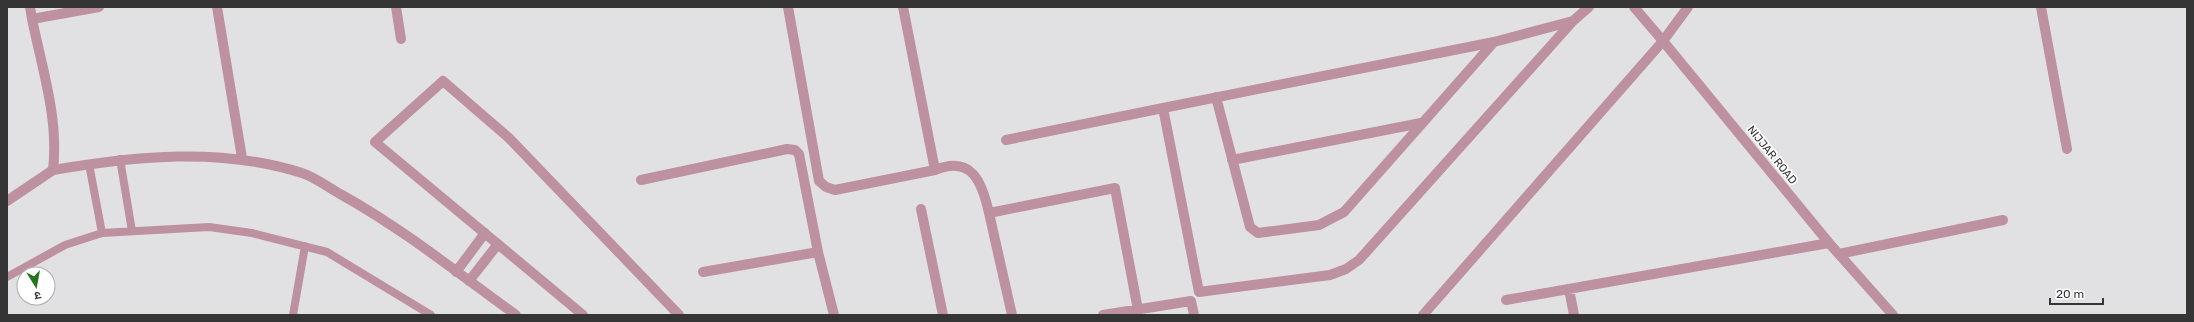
<svg xmlns="http://www.w3.org/2000/svg" width="2194" height="322" font-family="Rubik,'Noto Sans Devanagari',sans-serif">
<style>
.lines{fill:none;stroke-linecap:round;stroke-linejoin:round}
.service{stroke:#be91a1;stroke-width:8}
.minor{stroke:#be91a1;stroke-width:10}
.tertiary{stroke:#be91a1;stroke-width:10}
.labels{text-anchor:middle;dominant-baseline:central;stroke-width:3.5;stroke-linejoin:round;paint-order:stroke}
.street-label{font-size:11px;fill:#353536;stroke:#fff}
</style>
<rect width="100%" height="100%" fill="#e1e1e3"/>
<g class="lines">
<!-- service -->
<path class="service" d="M 120,159 L 132,231
M 89,164 L 102,233
M 7,277 L 65,245 L 102,233 L 209,227 L 252,233 L 327,252 L 431,315
M 293,315 L 305,246"/>
<!-- minor -->
<path class="minor" d="M 30,7 L 32,19
M 217,7 L 242,158
M 396,7 L 401,39
M 788,7 L 819,181 L 826,187 L 835,190 L 935,170 C 972,155 982,182 989,213
M 903,7 L 935,170
M 1634,7 L 1663,41
M 2041,7 L 2067,149
M 1573,21 L 1494,42 L 1163,108 L 1199,292 L 1330,275 L 1346,269 L 1359,260 L 1573,21 L 1589,7
M 1216,97 L 1250,227 L 1258,233 L 1319,225 L 1344,212 L 1494,42
M 1006,140 L 1163,108
M 1232,160 L 1421,123
M 53,170 C 136,156 220,147 302,173 C 315,177 329,188 342,195 C 403,229 459,274 516,315
M 641,180 L 787,149 L 795,150 L 799,154 L 818,252 L 834,315
M 7,201 L 53,170 C 59,119 42,68 32,19 L 99,7
M 921,209 L 943,315
M 1839,254 L 2003,220
M 456,272 L 485,233
M 703,272 L 818,252
M 469,281 L 498,244
M 1569,289 L 1574,315
M 1506,300 L 1829,243
M 583,315 L 375,142 L 443,81 L 509,138 L 679,315
M 1012,315 L 989,213 L 1115,188 L 1138,310
M 1103,315 L 1191,301 L 1194,315"/>
<!-- tertiary -->
<path class="tertiary" d="M 1663,41 L 1829,243 L 1893,315
M 1423,315 L 1663,41 L 1688,7"/>
</g>
<g class="labels">
<!-- street labels -->
<g class="street-label">
<text transform="translate(1772 155) rotate(51)">NIJJAR ROAD</text>
</g>
</g>
<!-- border -->
<rect width="2194" height="322" fill="none" stroke="#353536" stroke-width="16"/>
<!-- north arrow -->
<g transform="translate(36 286) rotate(169)"><circle r="19" fill="#ffffff" stroke="#aeaeaf"/>
<path d="M0-3L7 15L0 10L-7 15Z" fill="#24741c"/>
<text y="-6" font-size="11" font-weight="bold" text-anchor="middle" fill="#353536">उ</text>
</g>
<!-- scale -->
<path d="M2050 298v6h53v-6" fill="none" stroke="#353536" stroke-width="2"/>
<text x="2056" y="298" font-size="12" fill="#353536" stroke="#ffffff" stroke-width="3" paint-order="stroke">20 m</text>
</svg>
